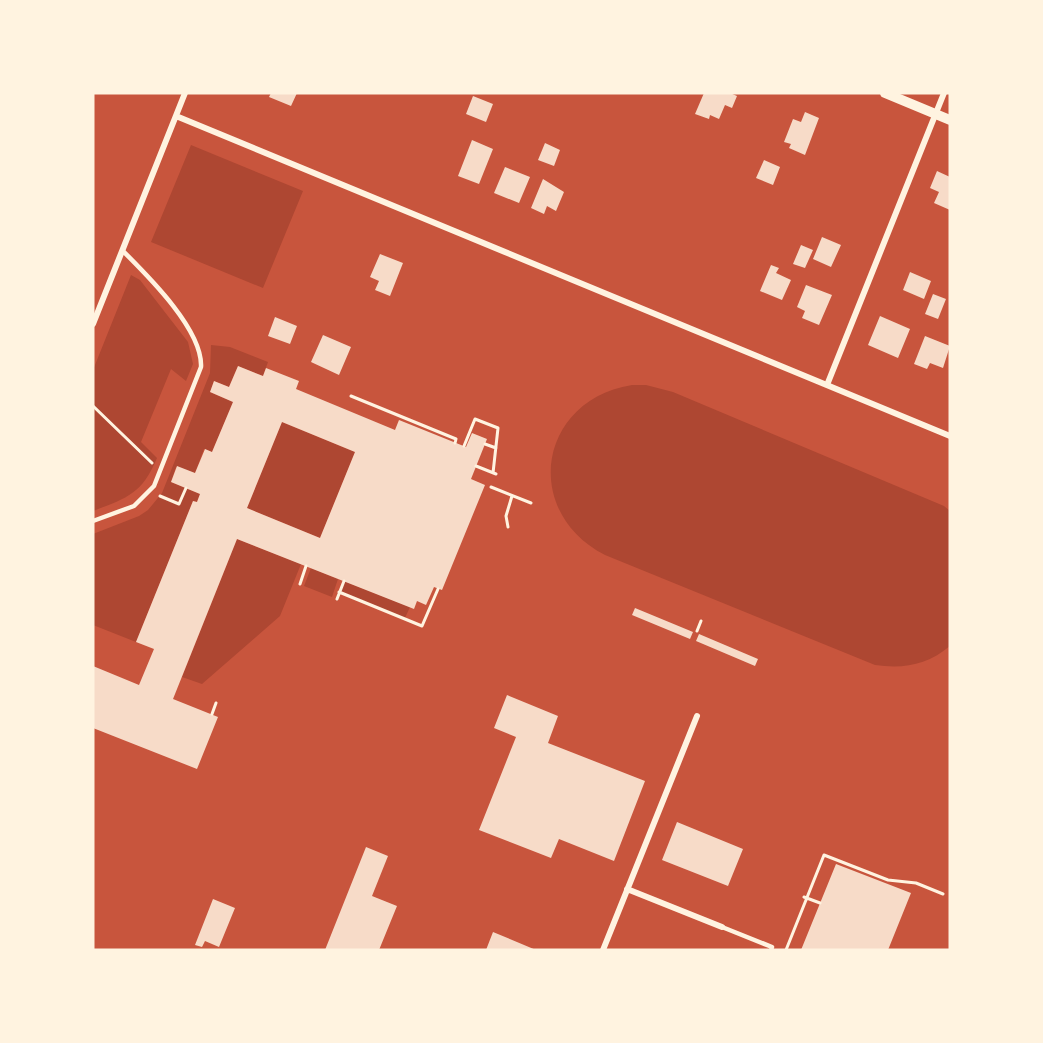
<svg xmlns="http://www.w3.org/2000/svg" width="1043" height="1043" font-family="Roboto,sans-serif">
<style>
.green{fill:#ae4732}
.building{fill:#f7dbc8;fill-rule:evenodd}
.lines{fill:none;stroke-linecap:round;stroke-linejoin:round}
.path{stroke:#fff3e0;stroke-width:3}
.service{stroke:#fff3e0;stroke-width:4.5}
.minor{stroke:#fff3e0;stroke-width:6}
.tertiary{stroke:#fff3e0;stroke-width:10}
</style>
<rect width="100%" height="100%" fill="#c8553d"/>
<!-- green -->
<path class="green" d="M 191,145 L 303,191 L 263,288 L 151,242 Z
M 131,275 L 140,280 L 188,342 L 193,364 L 186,381 L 171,369 L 141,442 L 157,458 C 142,494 127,498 93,511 L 93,370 Z
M 211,345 L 230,347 L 268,362 L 263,376 L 238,366 L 229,387 L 214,381 L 210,392 L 233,402 L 212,452 L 204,449 L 195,473 L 176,467 L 171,482 L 200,494 L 197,502 L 193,501 L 136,642 L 93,625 L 93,534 L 139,516 L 148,510 L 162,493 L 210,373 Z
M 632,385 L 646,385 L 673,392 L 944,506 L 950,511 L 950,646 C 927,665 904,669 875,665 L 605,555 C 521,512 538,400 632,385 Z
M 282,422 L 355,452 L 320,538 L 247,508 Z
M 237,539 L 301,564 L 280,616 L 202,684 L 182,677 Z
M 311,568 L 338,579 L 332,597 L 304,586 Z
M 344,581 L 410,607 L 405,618 L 339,592 Z"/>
<!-- building -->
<path class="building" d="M 271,93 L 297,93 L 291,106 L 269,97 Z
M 704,93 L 730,93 L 737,96 L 732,108 L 725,105 L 719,119 L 710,115 L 709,119 L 695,114 Z
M 473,96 L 493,104 L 486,122 L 466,114 Z
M 805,112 L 819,118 L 805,155 L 789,148 L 791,144 L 784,142 L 793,119 L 801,122 Z
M 472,140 L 493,149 L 479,184 L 458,176 Z
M 545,143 L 560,150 L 554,166 L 538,160 Z
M 764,160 L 780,167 L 773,185 L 756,178 Z
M 505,167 L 530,177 L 519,203 L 494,193 Z
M 937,171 L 950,177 L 950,210 L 934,203 L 939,192 L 930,188 Z
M 543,179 L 564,192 L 556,211 L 547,206 L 544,214 L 531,208 Z
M 822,237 L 841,245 L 831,267 L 813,259 Z
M 801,245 L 813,250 L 805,268 L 793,264 Z
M 380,254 L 403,263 L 390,296 L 375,290 L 379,281 L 370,277 Z
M 771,265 L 779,268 L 776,273 L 791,280 L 782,300 L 760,291 Z
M 910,272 L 931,281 L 924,299 L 903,290 Z
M 806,285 L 832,295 L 819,325 L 802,318 L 805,311 L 797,307 Z
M 933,294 L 946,299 L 938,319 L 925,314 Z
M 880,316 L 910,329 L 898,358 L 868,345 Z
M 275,317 L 297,326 L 290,344 L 268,336 Z
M 323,335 L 351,347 L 339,375 L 311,362 Z
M 925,336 L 950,346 L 943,368 L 930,363 L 927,369 L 914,364 Z
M 238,366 L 263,376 L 266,368 L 299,381 L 296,389 L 395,430 L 399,420 L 466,447 L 472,433 L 487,439 L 471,479 L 485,485 L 442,590 L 434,587 L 426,605 L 417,601 L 414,609 L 237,539 L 173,699 L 218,717 L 197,769 L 93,728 L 93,666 L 139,685 L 154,649 L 136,642 L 193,501 L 197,502 L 200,494 L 171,482 L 177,466 L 195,473 L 205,449 L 212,452 L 233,402 L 210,392 L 214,381 L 229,387 ZM 282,422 L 355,452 L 320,538 L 247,508 Z
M 635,608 L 693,632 L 690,639 L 632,615 Z
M 699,634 L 758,659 L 755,666 L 696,641 Z
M 507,695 L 558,716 L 548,743 L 645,781 L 614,861 L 559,839 L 551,858 L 479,830 L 516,737 L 494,728 Z
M 677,822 L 743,849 L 728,886 L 662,860 Z
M 366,847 L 388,856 L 372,896 L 397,906 L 379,950 L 325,950 Z
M 836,864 L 911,893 L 888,950 L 801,950 Z
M 213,899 L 235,908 L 219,947 L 205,941 L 202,947 L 195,945 Z
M 493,932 L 536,950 L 486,950 Z"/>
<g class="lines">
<!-- path -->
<path class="path" d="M 351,396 L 456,439 L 455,443
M 93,406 L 152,463
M 485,444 L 496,448
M 464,446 L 475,419 L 498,428 L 493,473
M 476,466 L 496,474
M 491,487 L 531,503
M 160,496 L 179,504 L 186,488
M 508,527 L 506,516 L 512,496
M 300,584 L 306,566
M 339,592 L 422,626 L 438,589
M 337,599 L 344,581
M 697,631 L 701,621
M 212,714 L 216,703
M 804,897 L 820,903
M 786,950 L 824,855 L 888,880 L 916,883 L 943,894"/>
<!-- service -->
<path class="service" d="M 93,521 L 134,506 L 154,486 L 201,367 C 203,330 148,276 123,251
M 722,927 L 772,947 L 771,950"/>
<!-- minor -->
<path class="minor" d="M 176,116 L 950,436
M 93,324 L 185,93
M 827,385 L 944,93
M 627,889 L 722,927
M 603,950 L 697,716"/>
<!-- tertiary -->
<path class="tertiary" d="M 885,93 L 950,120"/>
</g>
<!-- border -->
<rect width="1043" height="1043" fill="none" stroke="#fff3e0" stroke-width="189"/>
</svg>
